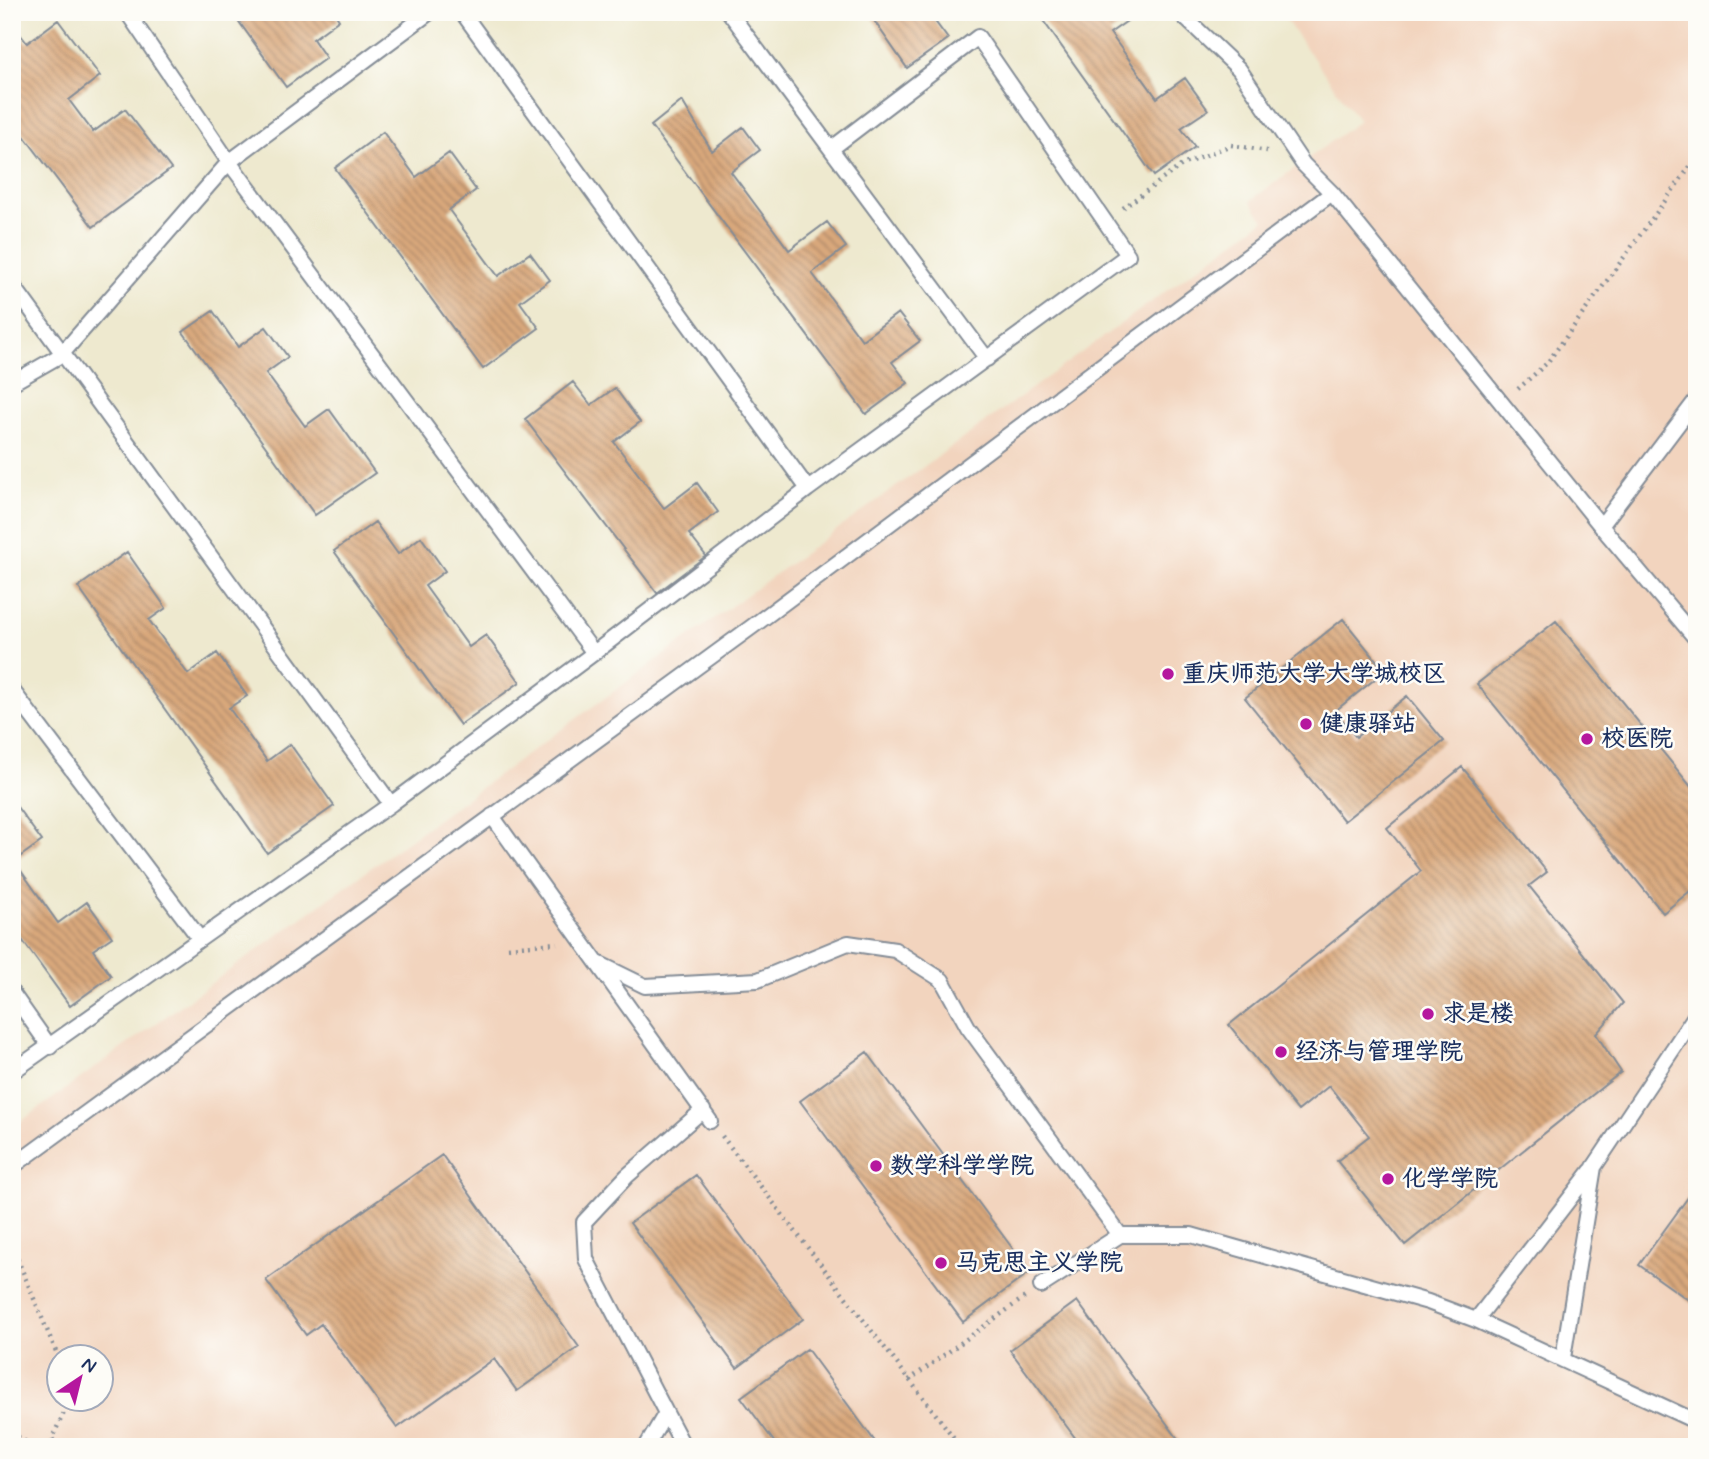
<svg xmlns="http://www.w3.org/2000/svg" width="1709" height="1459" font-family="Mynerve,'LXGW WenKai TC',sans-serif">
<style>
.built{fill:#f2d4be;fill-rule:evenodd}
.building{fill:url(#building-back-hatch)}
.lines{fill:none;stroke-linecap:round;stroke-linejoin:round}
.lane-casing{stroke:#848c96;stroke-width:18}
.path{stroke:#848c96;stroke-width:4.5;stroke-dasharray:2 5;stroke-linecap:butt}
.lane{stroke:#fff;stroke-width:14}
.poi-dot{fill:#b5179e;stroke:#fdfcf7;stroke-width:2.5}
.labels{text-anchor:middle;dominant-baseline:central;stroke-width:5;stroke-linejoin:round;paint-order:stroke}
.poi-label{font-size:24px;font-weight:bold;fill:#1b2f5e;stroke:#fdfcf7;text-anchor:start}
</style>
<defs>
<pattern id="building-back-hatch" width="6" height="6" patternUnits="userSpaceOnUse" patternTransform="scale(1.75)"><rect width="6" height="6" fill="#d9a87c"/><path d="M-1 5l2 2M0 0l6 6M5-1l2 2" fill="none" stroke="#af8969"/></pattern>
</defs>
<rect width="100%" height="100%" fill="#fdfcf7"/>
<filter id="ink" filterUnits="userSpaceOnUse"><feTurbulence type="fractalNoise" baseFrequency=".0143" numOctaves="2"/><feDisplacementMap in="SourceGraphic" scale="14" xChannelSelector="R" yChannelSelector="G"/><feConvolveMatrix kernelMatrix="1 2 1 2 8 2 1 2 1" color-interpolation-filters="sRGB"/></filter>
<filter id="wash" filterUnits="userSpaceOnUse"><feTurbulence type="fractalNoise" baseFrequency=".00686" numOctaves="4" result="noise"/><feDisplacementMap in="SourceGraphic" scale="28" xChannelSelector="R" yChannelSelector="G"/><feGaussianBlur stdDeviation="1.57" result="paint"/><feColorMatrix in="noise" values="0 0 0 0 0 0 0 0 0 0 0 0 0 0 0 0 0 1.4 0 .05"/><feComposite in="paint" operator="in"/></filter>
<g filter="url(#wash)">
<rect width="100%" height="100%" fill="#eee9cf"/>
<!-- built -->
<path class="built" d="M 1280,12 L 1697,12 L 1697,1447 L 12,1447 L 12,1128 L 1264,220 L 1250,201 L 1359,121 ZM 60,1358 L 102,1358 L 102,1400 L 60,1400 Z"/>
<g id="blocks">
<!-- building -->
<path class="building" d="M 232,12 L 334,12 L 339,20 L 313,39 L 326,58 L 286,87 Z
M 868,12 L 945,12 L 934,20 L 948,39 L 907,68 Z
M 1037,12 L 1140,12 L 1110,33 L 1157,98 L 1185,78 L 1208,110 L 1181,128 L 1195,147 L 1154,176 Z
M 58,20 L 100,76 L 69,100 L 93,132 L 125,109 L 171,169 L 93,227 L 12,120 L 12,24 L 27,43 Z
M 682,101 L 712,151 L 743,127 L 760,150 L 731,172 L 789,250 L 827,222 L 846,247 L 812,273 L 862,340 L 898,313 L 920,341 L 892,362 L 908,383 L 866,414 L 651,126 Z
M 383,132 L 416,177 L 449,153 L 476,190 L 449,210 L 498,276 L 530,253 L 550,280 L 520,302 L 539,328 L 483,369 L 335,168 Z
M 213,311 L 238,347 L 266,327 L 288,357 L 266,373 L 305,426 L 329,409 L 375,473 L 315,515 L 183,332 Z
M 573,382 L 591,405 L 615,388 L 640,422 L 614,442 L 664,508 L 697,483 L 718,512 L 689,534 L 706,556 L 657,593 L 525,419 Z
M 375,522 L 398,554 L 421,537 L 445,571 L 425,586 L 469,647 L 486,635 L 520,682 L 460,725 L 334,551 Z
M 127,552 L 166,608 L 149,620 L 188,674 L 217,653 L 247,696 L 229,708 L 267,761 L 290,744 L 334,806 L 267,853 L 78,587 Z
M 1343,619 L 1385,671 L 1335,711 L 1356,737 L 1407,696 L 1444,741 L 1344,821 L 1245,698 Z
M 1556,621 L 1697,794 L 1697,898 L 1690,891 L 1663,913 L 1477,684 Z
M 1462,767 L 1547,872 L 1529,886 L 1623,1003 L 1596,1034 L 1621,1072 L 1405,1245 L 1337,1161 L 1369,1136 L 1329,1086 L 1298,1111 L 1229,1025 L 1421,871 L 1387,828 Z
M 17,807 L 42,841 L 14,861 L 58,923 L 87,902 L 112,937 L 93,950 L 111,976 L 70,1006 L 12,926 L 12,810 Z
M 867,1052 L 1030,1272 L 963,1322 L 800,1101 Z
M 442,1155 L 579,1347 L 517,1391 L 494,1359 L 397,1428 L 321,1324 L 306,1335 L 266,1280 Z
M 696,1175 L 803,1319 L 737,1368 L 630,1223 Z
M 1697,1185 L 1697,1306 L 1639,1265 Z
M 1077,1301 L 1184,1447 L 1082,1447 L 1010,1350 Z
M 807,1349 L 879,1447 L 778,1447 L 741,1397 Z"/>
</g>
</g>
<g filter="url(#ink)">
<use href="#blocks" fill-opacity="0" stroke="#848c96" stroke-width="2"/>
<g class="lines">
<defs>
<path id="lane" d="M 127,12 L 229,162 L 594,653 L 808,489 L 1128,255 L 978,37 L 831,149
M 462,12 L 808,489
M 729,12 L 987,359
M 1179,12 L 1239,69 L 1303,164 L 1332,193
M 12,284 L 391,804
M 12,383 L 61,355 L 229,162 L 430,12
M 1601,526 L 1697,399
M 12,690 L 200,939
M 492,816 L 710,1121
M 598,963 L 645,986 L 758,980 L 848,943 L 895,950 L 942,980 L 968,1027 L 1120,1235
M 12,993 L 50,1047
M 12,1072 L 391,804 L 594,653
M 12,1167 L 753,626 L 1332,193 L 1601,526 L 1697,640
M 1041,1286 L 1120,1235 L 1191,1235 L 1428,1302 L 1476,1320 L 1697,1422
M 1476,1320 L 1591,1171
M 1563,1358 L 1594,1167 L 1697,1013
M 666,1413 L 684,1447
M 646,1447 L 666,1413 L 586,1259 L 584,1222 L 627,1176 L 703,1110"/>
</defs>
<!-- lane casing -->
<use href="#lane" class="lane-casing"/>
<!-- path -->
<path class="path" d="M 1123,208 L 1182,165 L 1231,145 L 1267,151
M 1518,389 L 1547,363 L 1697,157
M 508,947 L 557,943
M 722,1136 L 961,1447
M 12,1246 L 60,1361
M 909,1380 L 1025,1297
M 12,1433 L 34,1447
M 56,1447 L 52,1438 L 70,1400"/>
<!-- lane -->
<use href="#lane" class="lane"/>
</g>
</g>
<!-- markers -->
<g class="poi-dot">
<circle cx="1168" cy="674" r="7"/>
<circle cx="1306" cy="724" r="7"/>
<circle cx="1587" cy="739" r="7"/>
<circle cx="1428" cy="1014" r="7"/>
<circle cx="1281" cy="1052" r="7"/>
<circle cx="876" cy="1166" r="7"/>
<circle cx="1388" cy="1179" r="7"/>
<circle cx="941" cy="1263" r="7"/>
</g>
<g class="labels">
<!-- poi labels -->
<g class="poi-label">
<text x="1182" y="674">重庆师范大学大学城校区</text>
<text x="1320" y="724">健康驿站</text>
<text x="1601" y="739">校医院</text>
<text x="1442" y="1014">求是楼</text>
<text x="1295" y="1052">经济与管理学院</text>
<text x="890" y="1166">数学科学学院</text>
<text x="1402" y="1179">化学学院</text>
<text x="955" y="1263">马克思主义学院</text>
</g>
</g>
<!-- margin -->
<rect width="1709" height="1459" fill="none" stroke="#fdfcf7" stroke-width="42"/>
<!-- north arrow -->
<g transform="translate(80 1378) rotate(35)"><circle r="33" fill="#fdfcf7" stroke="#a3aaba" stroke-width="2"/>
<path d="M0-5L12 26L0 18L-12 26Z" fill="#b5179e"/>
<text y="-10" font-size="19" font-weight="bold" text-anchor="middle" fill="#1b2f5e">N</text>
</g>
</svg>
